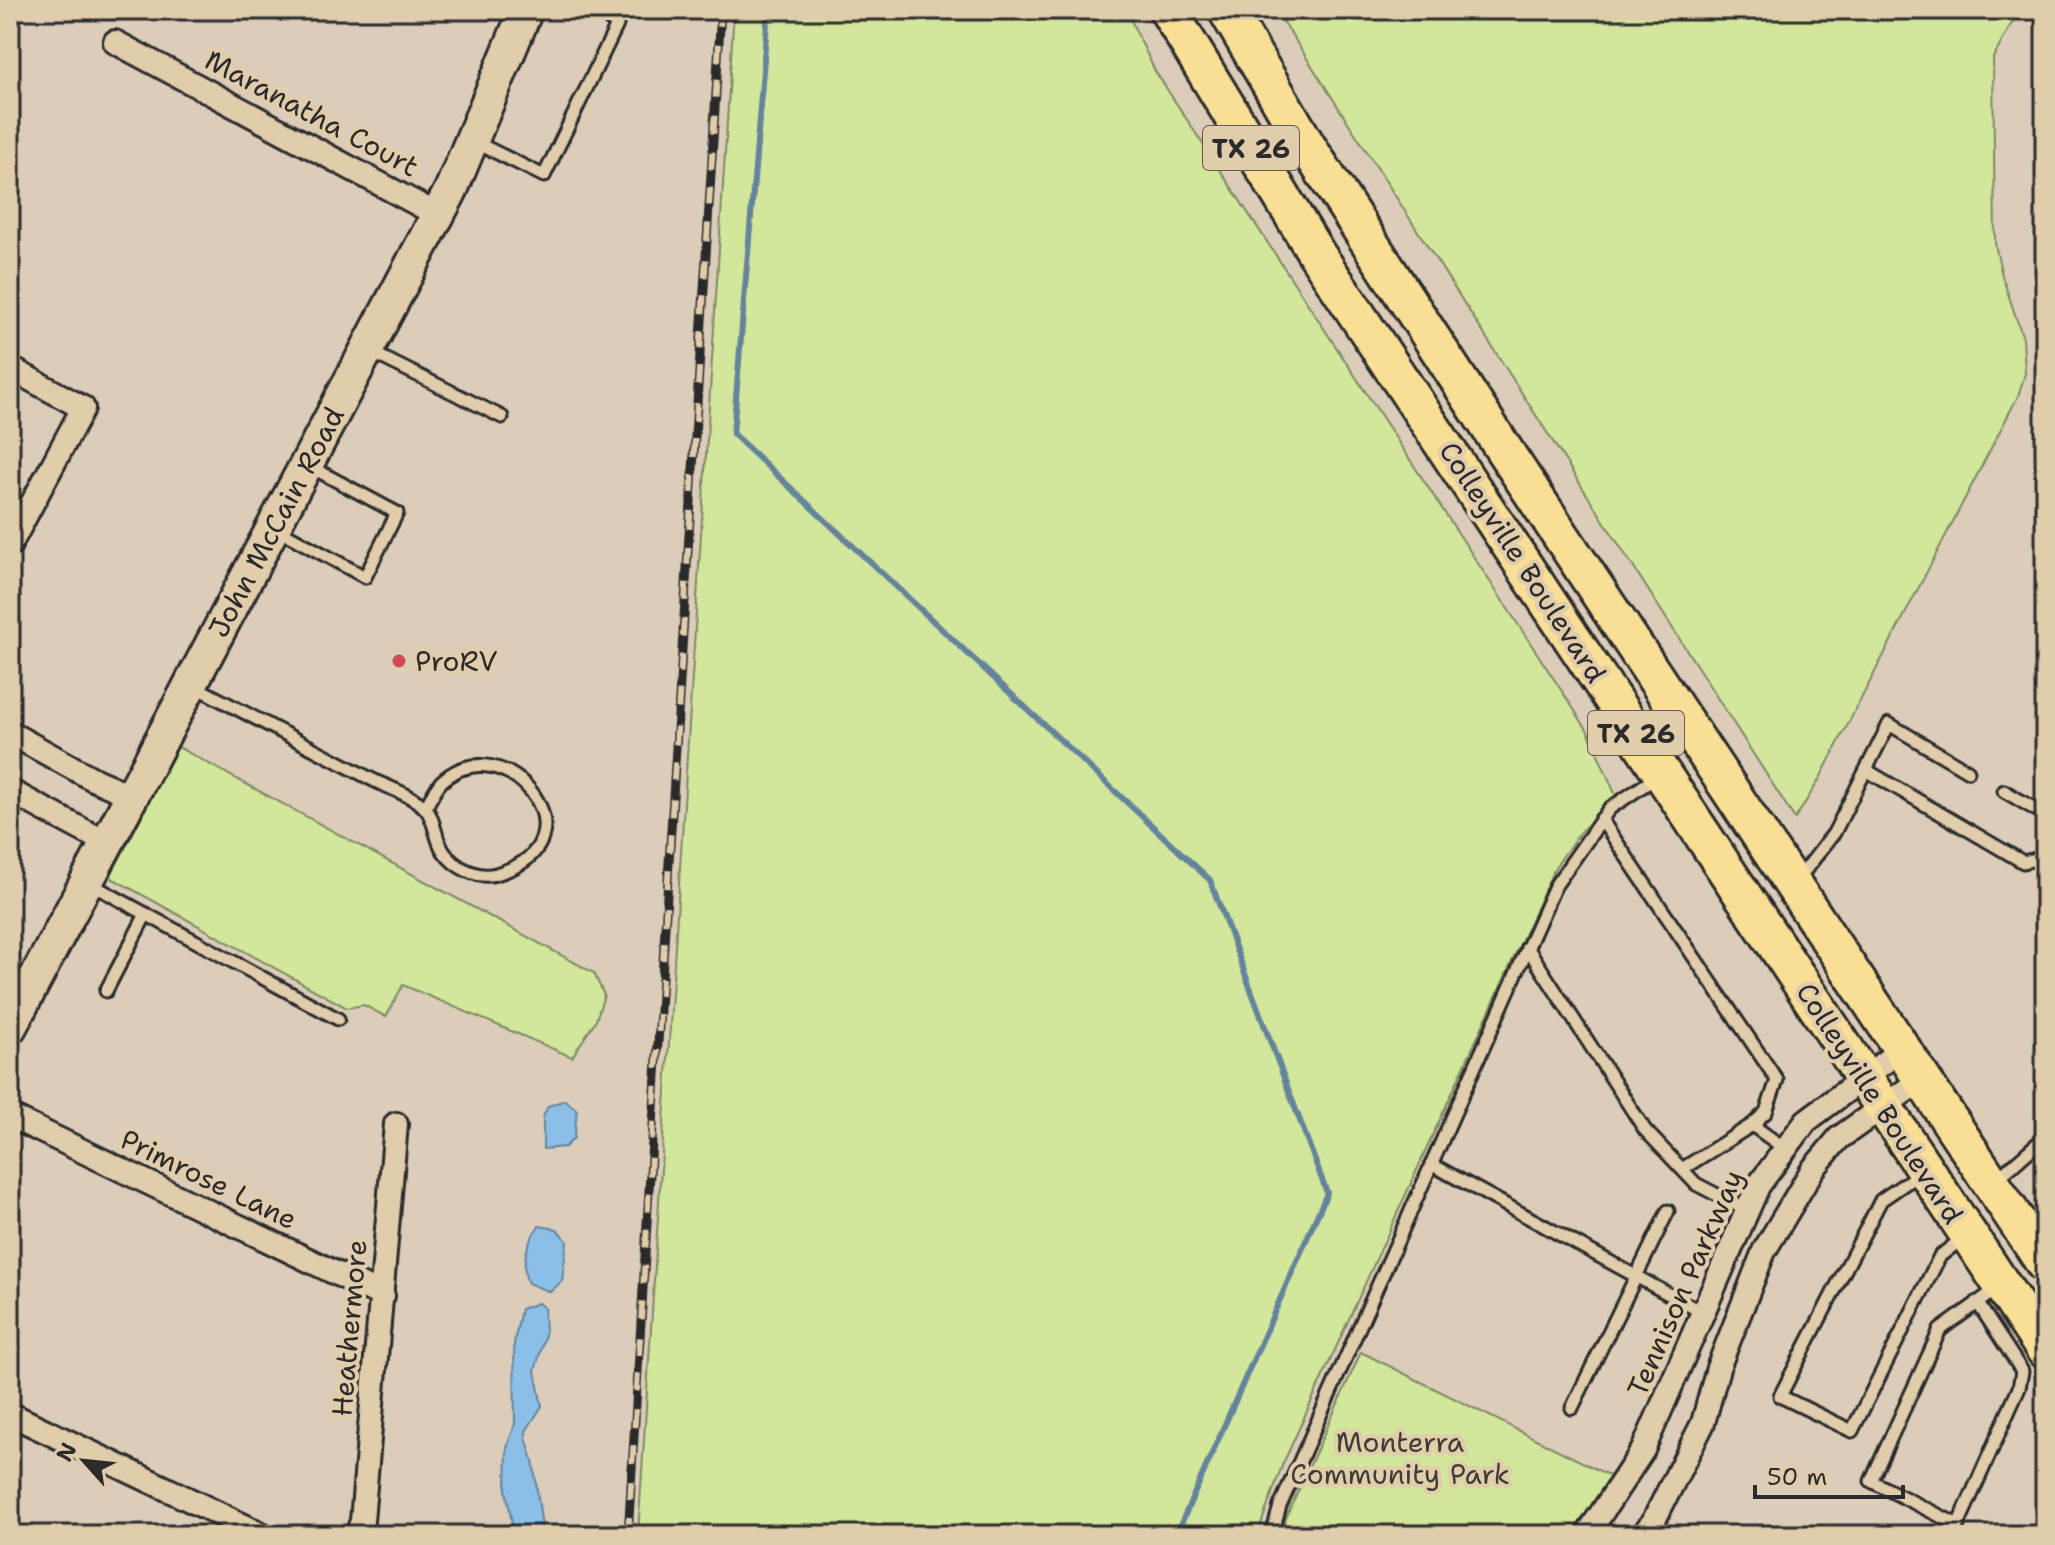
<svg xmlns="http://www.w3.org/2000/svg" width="2055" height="1545" font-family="'Shantell Sans',sans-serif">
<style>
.green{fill:#d2e79b;stroke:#7e8963;stroke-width:2}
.water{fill:#8cbfe8;stroke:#65849c;stroke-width:2}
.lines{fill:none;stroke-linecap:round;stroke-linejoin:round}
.stream{stroke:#65849c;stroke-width:6}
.lane-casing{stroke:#2b2b2b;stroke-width:17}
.street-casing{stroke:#2b2b2b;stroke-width:28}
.secondary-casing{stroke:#2b2b2b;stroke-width:38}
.primary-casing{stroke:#2b2b2b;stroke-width:42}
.lane{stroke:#e1ccab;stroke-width:11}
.street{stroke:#e1ccab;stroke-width:22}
.secondary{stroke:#e1ccab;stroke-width:32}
.primary{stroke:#f9df96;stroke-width:36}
.rail-casing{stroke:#2b2b2b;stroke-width:9}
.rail{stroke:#e1ccab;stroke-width:6;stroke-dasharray:18;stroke-linecap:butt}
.poi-dot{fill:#d1495b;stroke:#e1ccab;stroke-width:3}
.labels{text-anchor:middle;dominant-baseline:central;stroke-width:8;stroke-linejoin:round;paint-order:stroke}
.shield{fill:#e1ccab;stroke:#625b51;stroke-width:2}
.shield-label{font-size:26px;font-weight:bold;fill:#2b2b2b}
.street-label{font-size:28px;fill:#2b2b2b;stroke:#e1ccab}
.poi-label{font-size:28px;fill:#2b2b2b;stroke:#e1ccab;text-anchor:start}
.park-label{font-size:28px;fill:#3c3e36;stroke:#e1ccab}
</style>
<rect width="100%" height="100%" fill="#dccdbb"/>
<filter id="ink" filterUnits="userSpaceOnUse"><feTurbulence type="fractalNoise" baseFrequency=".0125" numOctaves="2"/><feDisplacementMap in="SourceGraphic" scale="16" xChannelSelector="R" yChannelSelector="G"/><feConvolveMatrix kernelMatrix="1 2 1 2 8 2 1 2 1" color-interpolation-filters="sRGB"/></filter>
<g filter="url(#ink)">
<!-- green -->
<path class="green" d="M 734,10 L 1126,10 L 1155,71 L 1588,731 L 1616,796 L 1581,831 L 1555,867 L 1282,1466 L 1257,1535 L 638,1535 Z
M 1276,10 L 2019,10 L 1993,58 L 1995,244 L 2002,276 L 2023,338 L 2025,374 L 2018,396 L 1819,780 L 1795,819 Z
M 178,747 L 594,973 L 604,995 L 596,1020 L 572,1057 L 403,985 L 386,1017 L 364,1005 L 347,1008 L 110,877 Z
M 1361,1352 L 1614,1478 L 1577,1535 L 1283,1535 L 1286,1518 Z"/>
<!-- water -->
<path class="water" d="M 565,1100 L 577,1110 L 574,1138 L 565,1147 L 543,1149 L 543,1117 L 548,1106 Z
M 539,1226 L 557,1229 L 567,1241 L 562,1281 L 550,1292 L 528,1283 C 520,1266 527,1241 539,1226 Z
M 538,1303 L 544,1308 L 545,1335 L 535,1371 L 542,1406 L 526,1431 L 526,1438 L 533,1460 L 543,1535 L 514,1535 L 506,1490 L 507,1448 L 515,1424 L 514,1343 L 521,1309 Z"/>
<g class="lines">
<!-- stream -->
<path class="stream" d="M 768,10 L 733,434 L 1210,880 L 1327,1193 L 1176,1535"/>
<defs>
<path id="lane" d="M 473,141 L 544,176 L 617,25 L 598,10
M 371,352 L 502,417
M 277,529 L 365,577 L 397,513 L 307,465
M 194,686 C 253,717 312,748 371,779 C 386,787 413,795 425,808 C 435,818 435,840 444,852 C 455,868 478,879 496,874 C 604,843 505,722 441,782 C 435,789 430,800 425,808
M 1866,770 L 2023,862 L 2045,857
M 2004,791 L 2045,815
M 1601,819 L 1777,1080 L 1766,1112 L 1752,1125 L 1784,1148
M 1796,882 L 1834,833 L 1889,724 L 1968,771
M 89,883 L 338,1019
M 1527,947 L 1645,1130 L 1696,1184 L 1746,1210
M 106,991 L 146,914
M 1431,1164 L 1703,1313
M 1682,1169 L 1752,1125
M 1922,1172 L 1881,1200 L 1780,1396 L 1852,1431 L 1940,1256 L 1963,1238
M 1995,1181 L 2045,1137
M 1977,1302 L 2022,1371 L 2019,1388 L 1958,1525 L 1871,1481 L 1940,1330 L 1998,1288
M 1572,1408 L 1668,1211
M 1272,1535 L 1280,1506 L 1555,886 L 1609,809 L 1658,776"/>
<path id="street" d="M 115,42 L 438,215
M 10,368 L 83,408 L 10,545
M 10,733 L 95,780 L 132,796
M 10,791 L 105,842
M 10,1116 L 383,1296
M 10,1414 L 263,1535
M 357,1535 L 362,1521 L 396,1124
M 1587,1535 L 1643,1450 L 1758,1186 L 1806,1121 L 1902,1049
M 1642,1535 L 1653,1522 L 1703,1423 L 1718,1368 L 1764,1251 L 1813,1169 L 1839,1138 L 1922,1079"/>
<path id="secondary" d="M 10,1027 L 451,190 L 526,10"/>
<path id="primary" d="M 1168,10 L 1316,253 L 2045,1350
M 1227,10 L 1307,146 L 1508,456 L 2045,1264"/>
</defs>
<!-- lane casing -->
<use href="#lane" class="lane-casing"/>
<!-- street casing -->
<use href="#street" class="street-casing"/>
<!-- secondary casing -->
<use href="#secondary" class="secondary-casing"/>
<!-- primary casing -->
<use href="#primary" class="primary-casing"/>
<!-- lane -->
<use href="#lane" class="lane"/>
<!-- street -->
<use href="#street" class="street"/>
<!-- secondary -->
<use href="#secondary" class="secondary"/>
<!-- primary -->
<use href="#primary" class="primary"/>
<defs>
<path id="rail" d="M 628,1535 L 721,10"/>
</defs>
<!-- rail casing -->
<use href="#rail" class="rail-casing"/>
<!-- rail -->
<use href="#rail" class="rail"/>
</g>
</g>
<!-- markers -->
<circle class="poi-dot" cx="399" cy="661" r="8"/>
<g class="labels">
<!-- shield labels -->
<g class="shield">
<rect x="1203" y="126" width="96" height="44" rx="6"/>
<rect x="1588" y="711" width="96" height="44" rx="6"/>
</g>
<g class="shield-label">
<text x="1251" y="148">TX 26</text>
<text x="1636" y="733">TX 26</text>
</g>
<!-- street labels -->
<g class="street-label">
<text transform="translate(312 113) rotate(28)">Maranatha Court</text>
<text transform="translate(276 522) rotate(-62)">John McCain Road</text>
<text transform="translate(1523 562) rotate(57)">Colleyville Boulevard</text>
<text transform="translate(1880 1103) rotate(57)">Colleyville Boulevard</text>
<text transform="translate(209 1179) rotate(26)">Primrose Lane</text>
<text transform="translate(1685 1283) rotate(-66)">Tennison Parkway</text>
<text transform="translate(349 1328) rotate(-85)">Heathermore</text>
</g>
<!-- poi labels -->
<g class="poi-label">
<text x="415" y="661">ProRV</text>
</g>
<!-- park labels -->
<g class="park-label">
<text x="1400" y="1442">Monterra<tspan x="1400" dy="32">Community Park</tspan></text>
</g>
</g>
<!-- margin -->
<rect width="2055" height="1545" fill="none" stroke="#e1ccab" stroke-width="40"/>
<rect x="20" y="20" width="2015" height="1505" fill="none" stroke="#2b2b2b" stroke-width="3" filter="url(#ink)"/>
<!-- north arrow -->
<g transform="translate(84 1461) rotate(297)" stroke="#e1ccab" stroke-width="6" paint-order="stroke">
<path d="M0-6L14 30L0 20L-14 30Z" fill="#2b2b2b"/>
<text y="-12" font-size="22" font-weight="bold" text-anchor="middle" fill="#2b2b2b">N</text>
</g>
<!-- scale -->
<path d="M1755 1485v12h148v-12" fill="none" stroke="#2b2b2b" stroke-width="4"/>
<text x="1767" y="1485" font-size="24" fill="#2b2b2b" stroke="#e1ccab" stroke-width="6" paint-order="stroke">50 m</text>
</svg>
